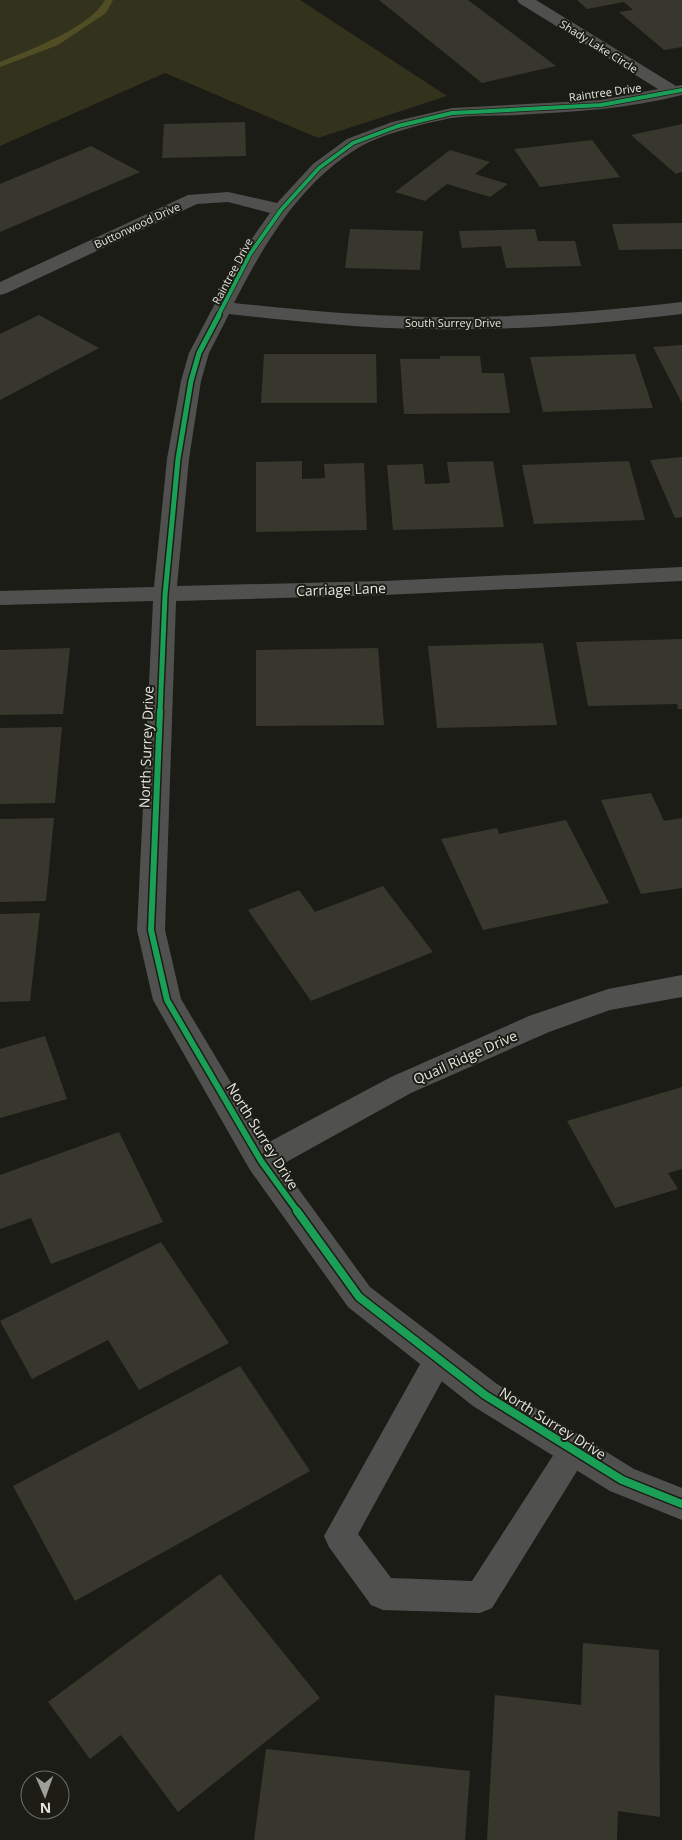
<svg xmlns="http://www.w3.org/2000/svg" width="682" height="1840" font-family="'Open Sans',sans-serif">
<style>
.green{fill:#33321c}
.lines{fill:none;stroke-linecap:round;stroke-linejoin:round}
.stream{fill:#514e25;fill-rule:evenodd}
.building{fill:#38372d}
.service{fill:#50504e;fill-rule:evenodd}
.minor{fill:#50504e;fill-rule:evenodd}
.cycleway-far3-casing{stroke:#1d1d16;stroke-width:5.5}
.cycleway-far2-casing{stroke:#1d1d16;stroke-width:8}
.cycleway-far1-casing{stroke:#1d1d16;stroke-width:9}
.cycleway-casing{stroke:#1d1d16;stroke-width:11}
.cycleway-far3{stroke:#1a9f57;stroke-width:4}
.cycleway-far2{stroke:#1a9f57;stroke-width:5}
.cycleway-far1{stroke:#1a9f57;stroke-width:6}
.cycleway{stroke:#1a9f57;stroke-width:8}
.labels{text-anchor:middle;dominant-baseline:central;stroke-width:4;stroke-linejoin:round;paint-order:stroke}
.far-street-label{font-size:11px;fill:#e6e6e1;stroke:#1d1d16}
.street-label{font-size:14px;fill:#e6e6e1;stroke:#1d1d16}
</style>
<rect width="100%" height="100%" fill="#1c1c17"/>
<!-- green -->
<path class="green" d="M 0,0 L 300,0 L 447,96 L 318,138 L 165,73 L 0,146 Z"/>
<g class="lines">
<!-- stream -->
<path class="stream" d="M 105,0 L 113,0 L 106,13 L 58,45 L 0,67 L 0,62 C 29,50 90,28 105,0 Z"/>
</g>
<!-- building -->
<path class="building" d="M 379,0 L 468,0 L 556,66 L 482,83 Z
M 577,0 L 682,0 L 682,47 L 664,50 L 619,12 L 633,10 L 624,2 L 587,9 Z
M 245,122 L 246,156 L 162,158 L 164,124 Z
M 682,124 L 682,172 L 676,174 L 631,135 Z
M 592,140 L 620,177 L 540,187 L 514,149 Z
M 91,146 L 140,172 L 0,232 L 0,184 Z
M 450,150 L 490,162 L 475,174 L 508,184 L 490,197 L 447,184 L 425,201 L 395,192 Z
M 682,223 L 682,249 L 619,250 L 612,224 Z
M 350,229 L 423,231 L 420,270 L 345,268 Z
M 535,229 L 538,241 L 575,241 L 581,266 L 506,268 L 501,246 L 462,248 L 459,231 Z
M 39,315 L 99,348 L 0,400 L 0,334 Z
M 682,345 L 682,403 L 653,347 Z
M 264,354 L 376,354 L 377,403 L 261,403 Z
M 635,354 L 653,408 L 543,412 L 530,357 Z
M 440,356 L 480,356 L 482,373 L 504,373 L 510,413 L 404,414 L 400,359 L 440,359 Z
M 682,457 L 682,517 L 675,518 L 650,460 Z
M 302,461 L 302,479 L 325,478 L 324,464 L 364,463 L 367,530 L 256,532 L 256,462 Z
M 493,461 L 504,527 L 393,530 L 387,465 L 423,464 L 425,484 L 450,483 L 447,462 Z
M 629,461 L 645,520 L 534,524 L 522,465 Z
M 682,639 L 682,709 L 678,709 L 677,704 L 588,706 L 576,642 Z
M 543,643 L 557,725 L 437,728 L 428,646 Z
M 70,648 L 63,714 L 0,715 L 0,650 Z
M 378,648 L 384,725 L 256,726 L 256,650 Z
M 62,727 L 55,803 L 0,804 L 0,728 Z
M 651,793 L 664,821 L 682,818 L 682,888 L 641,894 L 601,800 Z
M 54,818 L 46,901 L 0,902 L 0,819 Z
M 566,820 L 609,903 L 483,930 L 441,839 L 497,828 L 499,834 Z
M 383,886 L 433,952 L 311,1001 L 248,910 L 299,890 L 315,912 Z
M 40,913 L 30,1001 L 0,1002 L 0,914 Z
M 45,1036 L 67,1099 L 0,1118 L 0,1049 Z
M 682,1087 L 682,1169 L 668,1173 L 678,1189 L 615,1208 L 567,1121 Z
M 119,1132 L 163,1222 L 51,1264 L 31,1218 L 0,1229 L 0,1175 Z
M 161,1242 L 229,1343 L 139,1390 L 108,1340 L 32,1379 L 0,1321 Z
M 240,1366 L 310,1471 L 75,1601 L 13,1486 Z
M 220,1574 L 320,1698 L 178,1812 L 121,1735 L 90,1759 L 48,1702 Z
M 583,1643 L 659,1650 L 660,1817 L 618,1811 L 617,1840 L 487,1840 L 495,1695 L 581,1705 Z
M 266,1749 L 470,1771 L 465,1840 L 254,1840 Z"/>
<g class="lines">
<!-- service -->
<path class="service" d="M 439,1346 L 450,1350 L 454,1359 L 358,1534 L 391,1578 L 472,1581 L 563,1440 L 574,1436 L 585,1440 L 590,1450 L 492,1608 L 480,1613 L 383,1610 L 371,1605 L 329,1547 L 324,1536 L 428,1350 Z"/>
<!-- minor -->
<path class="minor" d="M 517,0 L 536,0 L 676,86 L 682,85 L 682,95 C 628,109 572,112 517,115 C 495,116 473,115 452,118 C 429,122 378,135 358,148 C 300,183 264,244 234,303 C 299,310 363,316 428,317 C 513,318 597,312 682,302 L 682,314 C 597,324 511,331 425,329 C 359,328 294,321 229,314 L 209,353 L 201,381 L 189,459 L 177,586 L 384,581 L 682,567 L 682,581 L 384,595 L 176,601 L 165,930 L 181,999 L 267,1143 L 391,1077 L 529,1016 L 608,989 L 682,975 L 682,997 L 610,1010 L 549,1032 L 411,1093 L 281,1165 L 370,1287 L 497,1384 L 634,1469 L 682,1488 L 682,1520 L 610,1491 L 473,1406 L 348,1307 L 250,1170 L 153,1000 L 137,930 L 153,601 L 0,605 L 0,591 L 154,587 L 167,459 L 181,381 L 189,353 L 241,254 L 270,213 L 228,202 L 197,204 L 7,293 L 0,295 L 0,282 L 188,195 L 228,192 L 277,203 L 313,164 L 347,139 L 392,122 L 452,108 L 601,100 L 658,89 L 519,3 Z"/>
<defs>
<path id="cycleway-far3" d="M 218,316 L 250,254 L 281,210 L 319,168 L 353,143 L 398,126 L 452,113 L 601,105 L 682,90"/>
<path id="cycleway-far2" d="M 160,713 L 165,595 L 178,459 L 191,381 L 199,353 L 219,315"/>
<path id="cycleway-far1" d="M 160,711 L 151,930 L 167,1000 L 261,1161 L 298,1212"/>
<path id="cycleway" d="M 297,1211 L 359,1297 L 485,1395 L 622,1480 L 682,1504"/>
</defs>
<!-- cycleway-far3 casing -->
<use href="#cycleway-far3" class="cycleway-far3-casing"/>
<!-- cycleway-far2 casing -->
<use href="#cycleway-far2" class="cycleway-far2-casing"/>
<!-- cycleway-far1 casing -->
<use href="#cycleway-far1" class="cycleway-far1-casing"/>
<!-- cycleway casing -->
<use href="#cycleway" class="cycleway-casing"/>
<!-- cycleway-far3 -->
<use href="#cycleway-far3" class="cycleway-far3"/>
<!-- cycleway-far2 -->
<use href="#cycleway-far2" class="cycleway-far2"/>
<!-- cycleway-far1 -->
<use href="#cycleway-far1" class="cycleway-far1"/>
<!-- cycleway -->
<use href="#cycleway" class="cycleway"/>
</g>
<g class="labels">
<!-- far-street labels -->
<g class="far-street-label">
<text transform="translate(599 46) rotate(32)">Shady Lake Circle</text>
<text transform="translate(605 92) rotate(-8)">Raintree Drive</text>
<text transform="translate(137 225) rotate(-25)">Buttonwood Drive</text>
<text transform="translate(232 271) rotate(-62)">Raintree Drive</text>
<text x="453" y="322">South Surrey Drive</text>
</g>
<!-- street labels -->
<g class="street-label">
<text transform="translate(341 589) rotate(-2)">Carriage Lane</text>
<text transform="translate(146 747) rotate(-88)">North Surrey Drive</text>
<text transform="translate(465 1057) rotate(-24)">Quail Ridge Drive</text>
<text transform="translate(263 1136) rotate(58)">North Surrey Drive</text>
<text transform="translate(553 1423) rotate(32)">North Surrey Drive</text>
</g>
</g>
<!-- north arrow -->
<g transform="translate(45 1795) rotate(178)"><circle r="24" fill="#1d1d16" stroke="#6d6d67"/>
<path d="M0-4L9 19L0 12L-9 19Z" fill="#9f9f9a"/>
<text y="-8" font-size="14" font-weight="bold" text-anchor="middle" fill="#e6e6e1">N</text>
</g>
</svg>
